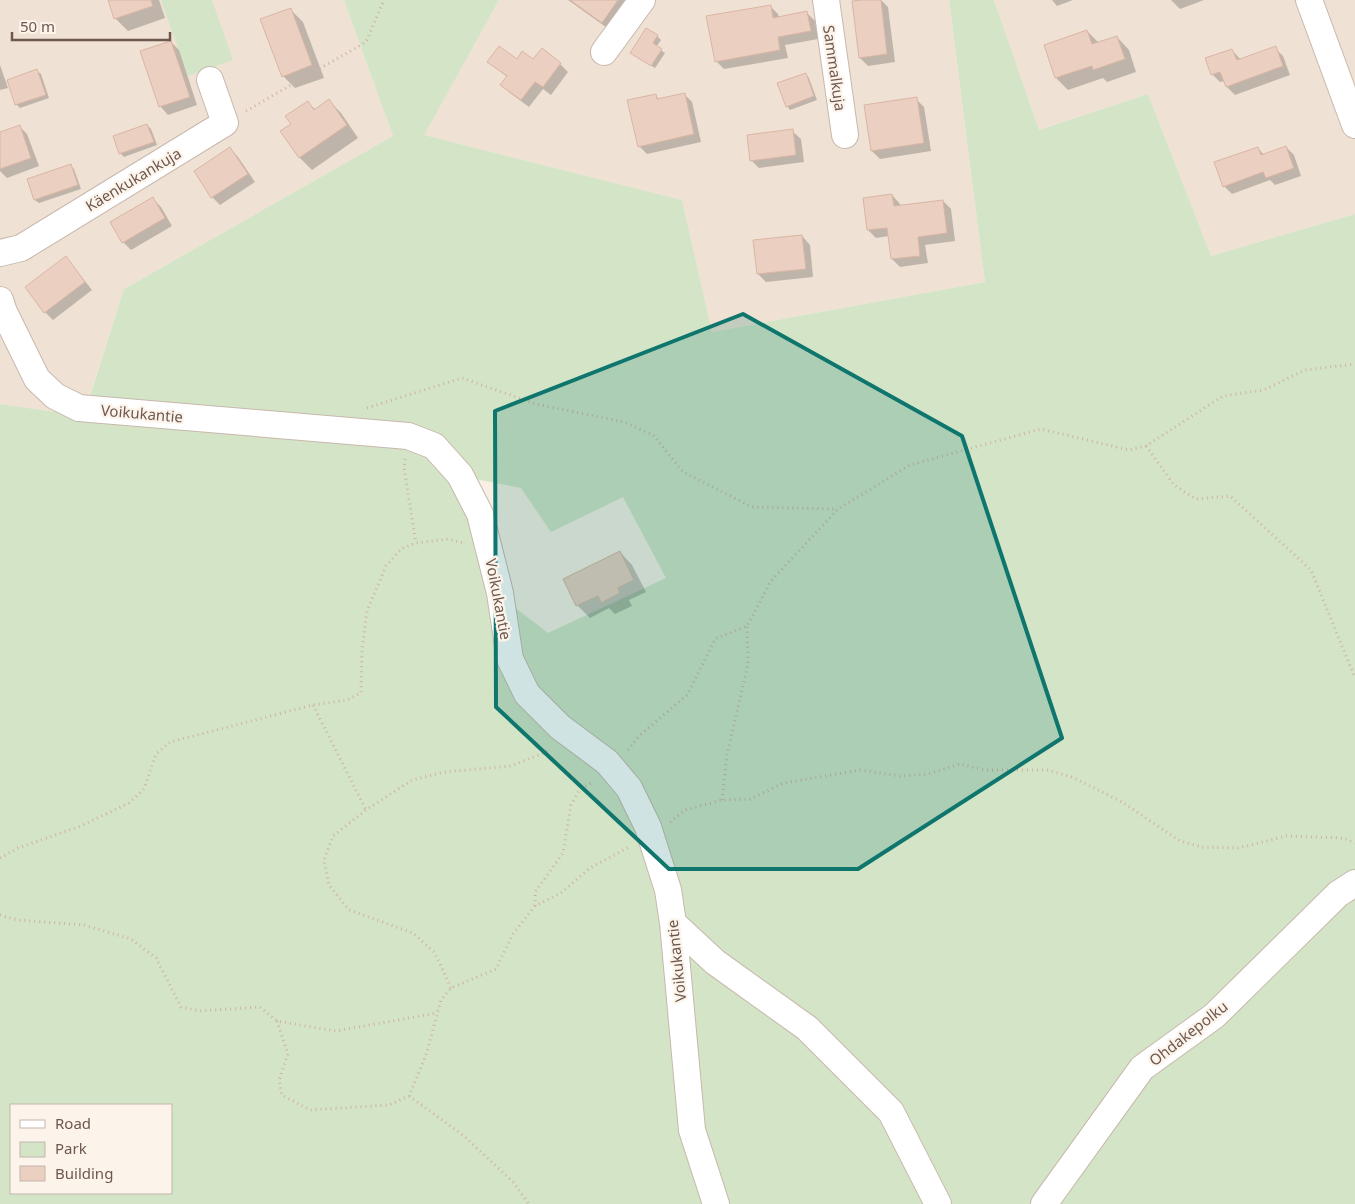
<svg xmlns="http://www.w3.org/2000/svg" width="1355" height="1204" font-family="'Noto Sans',sans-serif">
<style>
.residential{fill:#efe2d4}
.green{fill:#d4e4c6;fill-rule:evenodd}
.shadow{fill:#0003}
.building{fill:#ebcfc0;stroke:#dbb5a3}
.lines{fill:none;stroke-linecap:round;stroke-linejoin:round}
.minor-casing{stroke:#c8b8ad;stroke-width:28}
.path{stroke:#cfb2a4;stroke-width:3;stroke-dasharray:1 4;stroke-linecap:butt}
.minor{stroke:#fff;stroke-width:26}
.marked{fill:#0f766e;fill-opacity:0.2;stroke:#0f766e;stroke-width:4;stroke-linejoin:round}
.labels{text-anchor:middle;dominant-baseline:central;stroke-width:4.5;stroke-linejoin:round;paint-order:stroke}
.street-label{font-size:15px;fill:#6e574e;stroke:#fcf4eb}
</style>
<rect width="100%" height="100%" fill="#f9f0e5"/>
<!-- residential -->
<path class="residential" d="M 0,0 L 344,0 L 393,136 L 124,289 L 83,416 L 0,404 Z
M 499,0 L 949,0 L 985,282 L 712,332 L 682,200 L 423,135 Z
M 994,0 L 1355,0 L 1355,214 L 1211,256 L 1148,94 L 1039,130 Z"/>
<!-- green -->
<path class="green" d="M 161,0 L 212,0 L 233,60 L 188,76 Z
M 344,0 L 499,0 L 424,135 L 682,200 L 712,332 L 985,282 L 949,0 L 994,0 L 1039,130 L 1148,94 L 1211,256 L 1355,214 L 1355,1204 L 724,1204 L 700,1129 L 655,825 L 560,717 L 515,658 L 509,603 L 548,633 L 666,578 L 623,497 L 551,532 L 521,488 L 470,478 L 441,442 L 88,402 L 124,289 L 393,136 Z
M 0,404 L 83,416 L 404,441 L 430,452 L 474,518 L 504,662 L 623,790 L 661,893 L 709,1204 L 0,1204 ZM 11,1105 L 171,1105 L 171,1193 L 11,1193 Z"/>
<!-- shadow -->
<path class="shadow" d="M 109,0 L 159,0 L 165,18 L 128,31 L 115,18 Z
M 568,0 L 631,0 L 610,30 Z
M 872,0 L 881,0 L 888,7 L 895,62 L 868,66 L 860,58 Z
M 1052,0 L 1073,0 L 1057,6 Z
M 1171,0 L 1204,0 L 1180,9 Z
M 770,6 L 778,14 L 779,18 L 807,13 L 815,21 L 818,39 L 785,45 L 788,58 L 724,69 L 716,61 Z
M 290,9 L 303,22 L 324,78 L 295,88 L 283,76 Z
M 1087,31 L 1099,43 L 1117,37 L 1129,50 L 1136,72 L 1107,82 L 1103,78 L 1068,90 L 1056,78 L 1045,45 Z
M 657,36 L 661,40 L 656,47 L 665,53 L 655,68 L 635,56 Z
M 171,42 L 179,50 L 197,105 L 168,115 L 160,106 Z
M 1275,48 L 1283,56 L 1290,75 L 1235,95 L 1227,87 L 1225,81 L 1220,82 L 1212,74 L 1232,50 L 1241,60 Z
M 517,60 L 534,61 L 560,64 L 568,72 L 551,95 L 543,89 L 529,107 L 510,93 L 502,85 L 507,77 L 489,62 Z
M 0,65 L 8,88 L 0,90 Z
M 37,71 L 41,74 L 49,98 L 20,108 L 17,105 L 8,81 Z
M 805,74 L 809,78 L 817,100 L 790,110 L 787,106 Z
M 684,94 L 692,102 L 701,142 L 647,154 L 639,146 L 655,95 L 660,100 Z
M 916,99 L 924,107 L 931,151 L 880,159 L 872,151 Z
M 329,101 L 341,113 L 358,138 L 312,170 L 300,158 L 282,132 L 292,124 L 308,103 L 316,110 Z
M 147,125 L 151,129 L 157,145 L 124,157 L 121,154 L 114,137 Z
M 19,126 L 27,134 L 39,166 L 7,178 L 0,171 L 0,133 Z
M 792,131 L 801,139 L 804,162 L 759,168 L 751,160 Z
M 1286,147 L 1294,155 L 1301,176 L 1275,185 L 1270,180 L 1232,194 L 1224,186 L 1258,148 L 1264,155 Z
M 230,149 L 238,157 L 255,182 L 220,205 L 212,197 L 195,172 Z
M 70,166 L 74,169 L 81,189 L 39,203 L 35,200 Z
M 892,195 L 900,204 L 900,206 L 943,201 L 951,209 L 955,241 L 925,245 L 928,263 L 900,267 L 892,259 L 889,236 L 876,238 L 868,230 Z
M 153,199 L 161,207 L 172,226 L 131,250 L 123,242 Z
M 802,236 L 810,245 L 813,277 L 766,282 L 758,274 Z
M 65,258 L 73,266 L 92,290 L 53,320 L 45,312 Z
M 620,552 L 632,565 L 646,592 L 629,600 L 632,606 L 615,614 L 609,608 L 590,618 L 577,605 L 564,579 Z"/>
<!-- building -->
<path class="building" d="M 108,0 L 151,0 L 153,6 L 114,19 Z
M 570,0 L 618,0 L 602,23 Z
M 862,0 L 881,0 L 887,54 L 859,58 L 852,1 Z
M 771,5 L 773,18 L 807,11 L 811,31 L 778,37 L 780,50 L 715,62 L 706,16 Z
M 291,8 L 312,65 L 282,77 L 260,19 Z
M 646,28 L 658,35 L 653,43 L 662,49 L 651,66 L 630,53 Z
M 1087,30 L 1092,44 L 1117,36 L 1125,59 L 1093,70 L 1092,66 L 1055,78 L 1044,45 Z
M 171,41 L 190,97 L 159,107 L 140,51 Z
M 499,46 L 517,59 L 522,51 L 533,59 L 542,48 L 561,63 L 543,87 L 535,82 L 521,100 L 500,85 L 507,76 L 487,62 Z
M 1276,46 L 1283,66 L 1226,87 L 1220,72 L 1211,75 L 1205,58 L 1232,49 L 1237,60 Z
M 37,69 L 46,95 L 15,105 L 7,80 Z
M 806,73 L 814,96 L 786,107 L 777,83 Z
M 685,93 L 694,134 L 638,147 L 627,100 L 656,94 L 657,99 Z
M 917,97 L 924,143 L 871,151 L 864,105 Z
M 329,99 L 347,125 L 299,158 L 280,131 L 291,124 L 285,116 L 308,101 L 314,110 Z
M 147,124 L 154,142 L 119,154 L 113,136 Z
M 20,125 L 31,158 L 0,169 L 0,132 Z
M 793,129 L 796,155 L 750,161 L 747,135 Z
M 1286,146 L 1294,168 L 1266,178 L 1263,172 L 1223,187 L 1214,162 L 1258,147 L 1261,155 Z
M 230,147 L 248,174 L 211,198 L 194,171 Z
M 71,164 L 78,185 L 34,200 L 27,179 Z
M 892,194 L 894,206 L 943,200 L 947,233 L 918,237 L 920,256 L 891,259 L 887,228 L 867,230 L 863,198 Z
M 153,197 L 165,218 L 122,243 L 110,222 Z
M 802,235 L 806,269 L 757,274 L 753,240 Z
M 66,256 L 85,282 L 44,313 L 25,287 Z
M 620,551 L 634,580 L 618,588 L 620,593 L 601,603 L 598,596 L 576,606 L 563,579 Z"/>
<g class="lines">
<defs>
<path id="minor" d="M 826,0 L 845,135
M 1309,0 L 1355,125
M 604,52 L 642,0
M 0,253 L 21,248 L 225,123 L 210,80
M 0,300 L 4,312 L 37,379 L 55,396 L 79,408 L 408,436 L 434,446 L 460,475 L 480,514 L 500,593 L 510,659 L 527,694 L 560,727 L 607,762 L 629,788 L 648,827 L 668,890 L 673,923 L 692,1130 L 716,1204
M 673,923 L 715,962 L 807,1028 L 891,1112 L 938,1204
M 1044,1204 L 1142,1068 L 1214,1016 L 1338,894 L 1355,883"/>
</defs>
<!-- minor casing -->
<use href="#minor" class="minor-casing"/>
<!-- path -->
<path class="path" d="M 246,111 L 366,42 L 384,0
M 367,408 L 462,378 L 536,404 L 624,422 L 653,435 L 683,472 L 752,507 L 837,509
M 1146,446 L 1174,485 L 1196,499 L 1230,496 L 1311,570 L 1355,678
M 405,459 L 404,468 L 416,543
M 313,705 L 366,810
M 628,750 L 639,736 L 688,694 L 715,639 L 747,626 L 771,581 L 838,509 L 910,465 L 1041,429 L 1129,450 L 1146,446 L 1223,396 L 1264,390 L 1305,370 L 1355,364
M 722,800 L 727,755 L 748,664 L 747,626
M 670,822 L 685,810 L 722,800 L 750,799 L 784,783 L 860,770 L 900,776 L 928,774 L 960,764 L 984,770 L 1047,770 L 1072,777 L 1122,802 L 1180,841 L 1202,847 L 1239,848 L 1286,836 L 1344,838 L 1355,843
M 0,858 L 18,848 L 81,826 L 129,803 L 144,789 L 156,754 L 170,742 L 313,705 L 347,700 L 361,693 L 362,649 L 367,611 L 386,566 L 401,549 L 416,543 L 448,539 L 463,543
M 535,906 L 535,892 L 563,853 L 571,805 L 580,789 L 593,782
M 0,915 L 17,920 L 84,925 L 131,939 L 156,958 L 181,1007 L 200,1011 L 260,1007 L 277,1021 L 336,1031 L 437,1013
M 451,988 L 435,953 L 413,933 L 349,910 L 329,885 L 324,860 L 333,836 L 366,810 L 412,780 L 444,772 L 511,766 L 546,752 L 549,748
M 277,1021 L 288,1054 L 279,1080 L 282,1095 L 310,1110 L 389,1105 L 409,1096 L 426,1055 L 441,1000 L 451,988 L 496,969 L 513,934 L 535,906 L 561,893 L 590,868 L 631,846
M 409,1096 L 464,1136 L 513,1182 L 529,1204"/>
<!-- minor -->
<use href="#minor" class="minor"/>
</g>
<!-- marked area -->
<path class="marked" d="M 743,314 L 962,436 L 1062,738 L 858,869 L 669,869 L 496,707 L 495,411 Z"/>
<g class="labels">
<!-- street labels -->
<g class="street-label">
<text transform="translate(835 68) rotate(82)">Sammalkuja</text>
<text transform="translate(133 179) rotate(-31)">Käenkukankuja</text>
<text transform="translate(142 413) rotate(5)">Voikukantie</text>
<text transform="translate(499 599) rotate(79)">Voikukantie</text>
<text transform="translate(676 961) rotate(-96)">Voikukantie</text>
<text transform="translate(1188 1033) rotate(-38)">Ohdakepolku</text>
</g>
</g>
<!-- legend -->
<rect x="10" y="1104" width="162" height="90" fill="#fcf4eb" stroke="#c3b5ac"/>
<rect x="20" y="1120" width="25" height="8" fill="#ffffff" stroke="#c3b5ac"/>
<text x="55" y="1129" font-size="15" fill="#6e574e">Road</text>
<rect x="20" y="1142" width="25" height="15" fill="#d4e4c6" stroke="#c3b5ac"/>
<text x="55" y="1154" font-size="15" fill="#6e574e">Park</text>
<rect x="20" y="1166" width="25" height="15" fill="#ebcfc0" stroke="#c3b5ac"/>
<text x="55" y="1179" font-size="15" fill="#6e574e">Building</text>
<!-- scale -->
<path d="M12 32v8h158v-8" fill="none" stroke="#6e574e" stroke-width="2.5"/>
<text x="20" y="32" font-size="15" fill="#6e574e" stroke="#fcf4eb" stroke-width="4" paint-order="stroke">50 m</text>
</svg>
